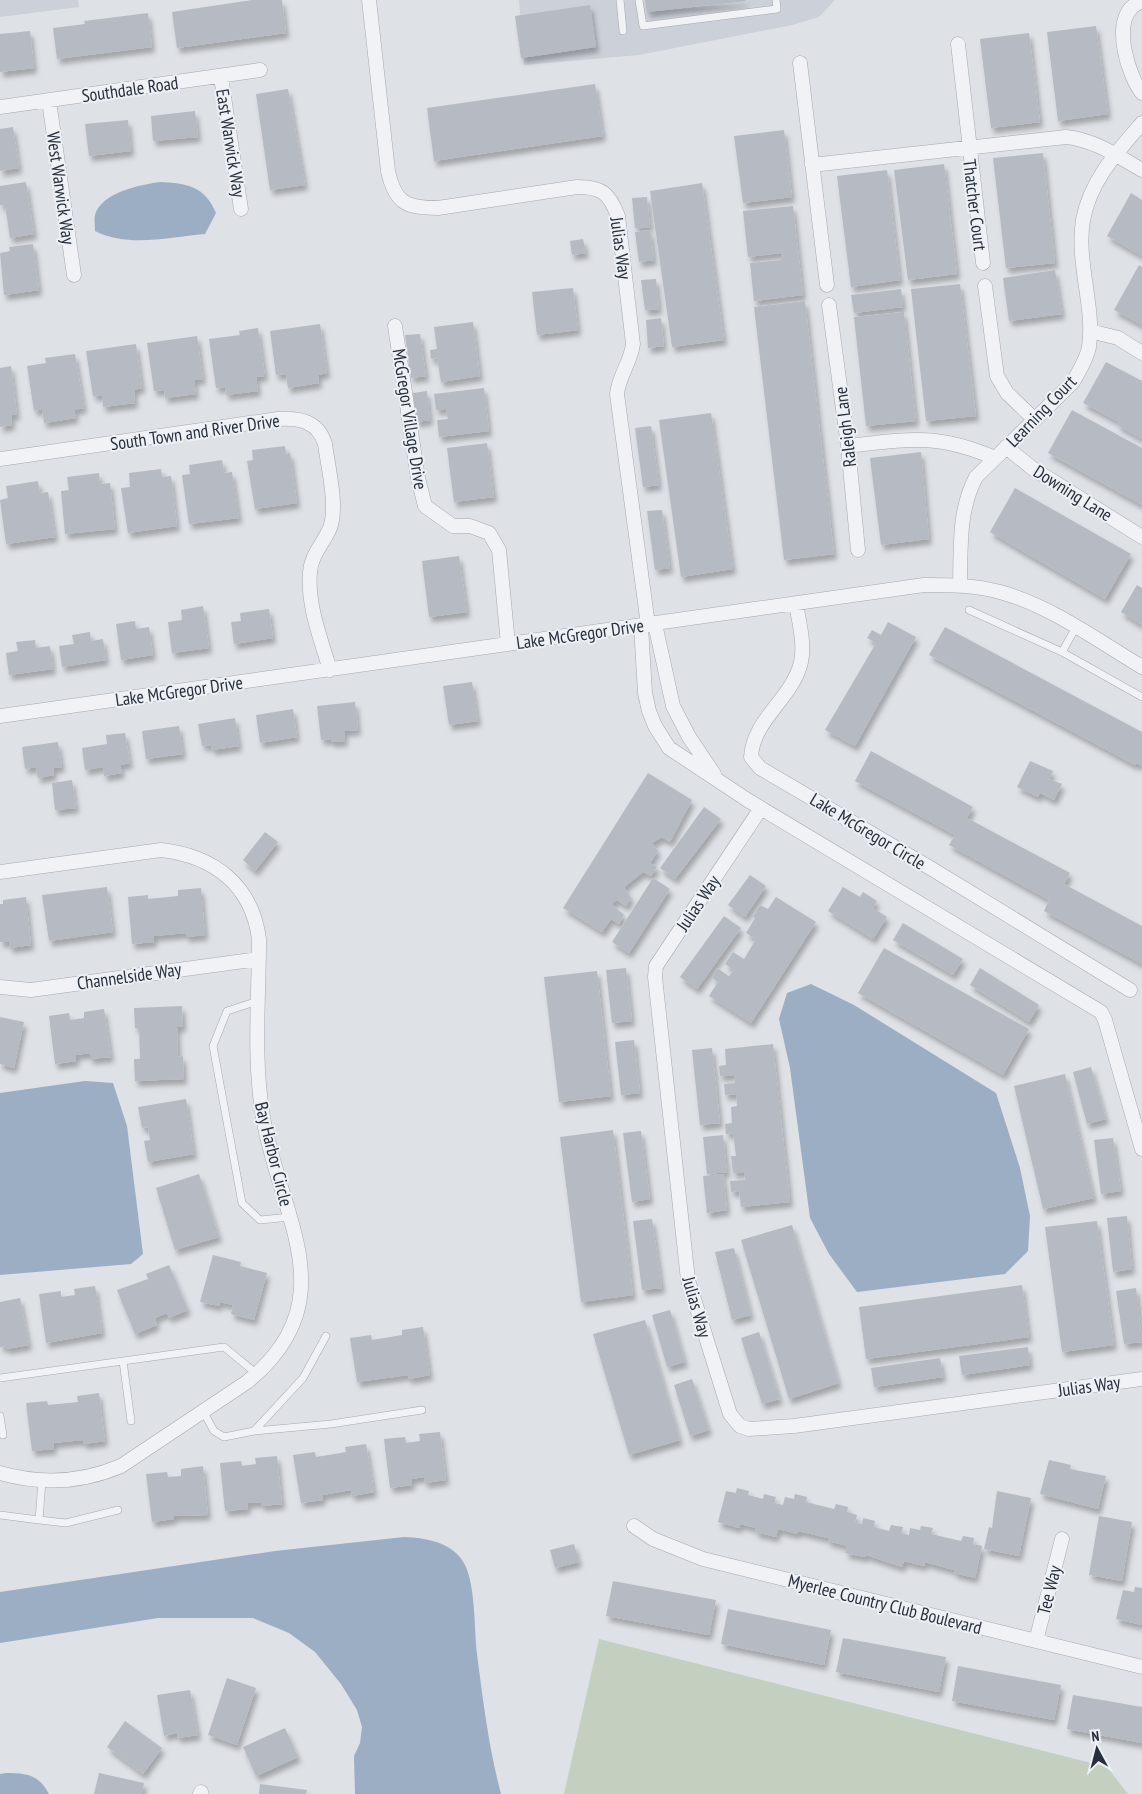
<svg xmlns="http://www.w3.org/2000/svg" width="1142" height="1794" font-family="'PT Sans Narrow',sans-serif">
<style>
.built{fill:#ccd0d8}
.green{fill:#c3d0c0}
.water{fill:#9baec4}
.building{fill:#b6bac3;filter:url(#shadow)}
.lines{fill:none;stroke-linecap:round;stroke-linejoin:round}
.lane-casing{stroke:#a4a8b0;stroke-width:8}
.street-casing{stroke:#a4a8b0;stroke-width:15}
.lane{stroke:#f0f2f5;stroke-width:7}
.street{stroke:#f0f2f5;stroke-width:14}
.labels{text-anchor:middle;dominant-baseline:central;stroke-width:4;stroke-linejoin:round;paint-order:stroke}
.street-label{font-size:18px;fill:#282f3c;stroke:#edf0f4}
</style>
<defs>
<filter id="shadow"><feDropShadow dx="3" dy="5.5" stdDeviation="2.5" flood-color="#0004"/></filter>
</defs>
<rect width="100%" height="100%" fill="#dee1e6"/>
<!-- built -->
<path class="built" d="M 0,0 L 78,0 L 79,7 L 0,17 Z
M 519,0 L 835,0 L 819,17 L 792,25 L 639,55 L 524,65 Z"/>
<!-- green -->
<path class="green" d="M 599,1639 L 1107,1767 L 1128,1794 L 564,1794 Z"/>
<!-- water -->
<path class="water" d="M 160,182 C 186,183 205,186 216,213 L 205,234 C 169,237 129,248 95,231 C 95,226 94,220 95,215 C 102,192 140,185 160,182 Z
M 811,984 L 854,1005 L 996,1093 L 1020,1168 L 1030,1216 L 1028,1251 L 1005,1274 L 857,1292 L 829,1254 L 810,1218 L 790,1068 L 779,1019 L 787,993 Z
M 85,1081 L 113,1083 L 127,1126 L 143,1254 L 131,1264 L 0,1275 L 0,1093 Z
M 404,1537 C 424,1538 449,1541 462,1560 C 476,1579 474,1630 477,1654 C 483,1701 489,1749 501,1794 L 355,1794 L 354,1756 L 360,1743 L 362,1727 L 357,1710 L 341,1684 L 315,1652 L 289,1633 L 253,1618 L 158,1618 L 0,1643 L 0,1592 L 275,1551 Z
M 6,1773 C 27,1773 39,1775 49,1794 L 0,1794 L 0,1774 Z"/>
<!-- building -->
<path class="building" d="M 252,0 L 282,0 L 286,33 L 177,48 L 172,12 Z
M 645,0 L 745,0 L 746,1 L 647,12 Z
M 590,5 L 596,47 L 521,58 L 515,16 Z
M 148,13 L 152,47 L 57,59 L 53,28 L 85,24 L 84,21 Z
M 1096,26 L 1108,114 L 1058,121 L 1047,32 Z
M 30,31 L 34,68 L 0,72 L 0,34 Z
M 1029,33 L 1040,122 L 991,128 L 980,39 Z
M 595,84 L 603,136 L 434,161 L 427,108 Z
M 288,89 L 305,185 L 270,190 L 256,94 Z
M 195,111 L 198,137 L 153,141 L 151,116 Z
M 128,120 L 131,151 L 89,156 L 85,124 Z
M 13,127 L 19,168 L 0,171 L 0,129 Z
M 784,130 L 792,197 L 743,203 L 734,136 Z
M 1043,153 L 1055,263 L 1006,268 L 993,158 Z
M 944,164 L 957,274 L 908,280 L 894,170 Z
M 887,170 L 900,280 L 851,287 L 837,176 Z
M 26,182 L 34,234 L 10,238 L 5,205 L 0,205 L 0,186 Z
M 702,183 L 724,340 L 672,347 L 650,191 Z
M 1131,193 L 1142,200 L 1142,256 L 1107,236 Z
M 647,197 L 650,227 L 635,228 L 632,198 Z
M 793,206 L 803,295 L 754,301 L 750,263 L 781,260 L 781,253 L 748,257 L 743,211 Z
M 650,230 L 654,260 L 639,262 L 635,232 Z
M 583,239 L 586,253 L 572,255 L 570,241 Z
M 33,244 L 39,290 L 4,295 L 0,253 L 10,251 L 9,247 Z
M 1139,265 L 1142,267 L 1142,325 L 1114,310 Z
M 1055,270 L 1062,314 L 1009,321 L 1003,278 Z
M 656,279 L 659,309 L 645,310 L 641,280 Z
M 960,284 L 976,416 L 926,421 L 911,289 Z
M 573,288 L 578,330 L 537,335 L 532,292 Z
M 901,289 L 903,307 L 854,313 L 851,295 Z
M 805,301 L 834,554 L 784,560 L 754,307 Z
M 904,312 L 916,421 L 866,426 L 854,317 Z
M 661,318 L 664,346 L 648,348 L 646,320 Z
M 473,322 L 480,376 L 441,382 L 437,358 L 431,359 L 430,350 L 437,349 L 434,327 Z
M 320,324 L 327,373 L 318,375 L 319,383 L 288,388 L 286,374 L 276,375 L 270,331 Z
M 258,328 L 265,376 L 256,377 L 258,391 L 226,395 L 225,387 L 216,388 L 209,339 L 240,335 L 239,331 Z
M 420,334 L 426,376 L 411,378 L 405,335 Z
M 197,336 L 203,379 L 194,380 L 196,394 L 165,398 L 164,390 L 154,391 L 147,343 Z
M 136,344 L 142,388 L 134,390 L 135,403 L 103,407 L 102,395 L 93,396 L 86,351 Z
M 75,354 L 84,408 L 74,410 L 76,418 L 44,423 L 42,409 L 34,411 L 27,366 L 46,363 L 45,358 Z
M 1106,362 L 1142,381 L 1142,439 L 1117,425 L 1119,422 L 1083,403 Z
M 11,366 L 17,415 L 11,415 L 12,425 L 0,427 L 0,368 Z
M 484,388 L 489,431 L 439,437 L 437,420 L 448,419 L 446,409 L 436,410 L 434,394 Z
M 427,391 L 430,420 L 416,422 L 413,393 Z
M 1072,410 L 1142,448 L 1142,505 L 1048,453 Z
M 711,413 L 733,569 L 681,577 L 659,420 Z
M 651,426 L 659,485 L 643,487 L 635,428 Z
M 487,443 L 494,497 L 454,502 L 447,448 Z
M 285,446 L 286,454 L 290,453 L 297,503 L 255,509 L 247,461 L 253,460 L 252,450 Z
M 921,452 L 929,539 L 881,545 L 870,458 Z
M 222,460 L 224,473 L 232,472 L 239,518 L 189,524 L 182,475 L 190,474 L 189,465 Z
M 161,469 L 162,477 L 171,476 L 177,526 L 128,533 L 121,488 L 130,487 L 129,473 Z
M 99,473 L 100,484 L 110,483 L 115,529 L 65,534 L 61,491 L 69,490 L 67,477 Z
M 38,481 L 40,493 L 48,492 L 55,537 L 6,544 L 0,500 L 8,498 L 6,486 Z
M 1015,488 L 1131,554 L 1105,599 L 990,532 Z
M 662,510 L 670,568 L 655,570 L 647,511 Z
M 459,556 L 467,612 L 429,617 L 422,561 Z
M 1137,585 L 1142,588 L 1142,625 L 1121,612 Z
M 203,606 L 209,648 L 172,653 L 168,622 L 182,620 L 181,610 Z
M 269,609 L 273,638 L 234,644 L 231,622 L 241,621 L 240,613 Z
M 135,621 L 136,629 L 149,627 L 153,655 L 121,660 L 116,624 Z
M 888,622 L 916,637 L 855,746 L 825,730 L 876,643 L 867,638 L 872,630 L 881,635 Z
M 945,627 L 1142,732 L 1142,766 L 1136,763 L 1135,765 L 929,655 Z
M 90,632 L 91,641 L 103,639 L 106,660 L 62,667 L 59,646 L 74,644 L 72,635 Z
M 35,640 L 36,648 L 50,646 L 53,669 L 9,675 L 6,653 L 18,651 L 16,642 Z
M 472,682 L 478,721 L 449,725 L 443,686 Z
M 355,702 L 358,730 L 344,731 L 345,741 L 331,742 L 331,739 L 321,740 L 317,706 Z
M 293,709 L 297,737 L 260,743 L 256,715 Z
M 235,718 L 239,746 L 212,750 L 211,745 L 202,746 L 198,724 Z
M 179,726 L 183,754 L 146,759 L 142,731 Z
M 125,733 L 130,763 L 120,765 L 122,773 L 104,776 L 103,767 L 85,770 L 82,748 L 107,744 L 106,735 Z
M 58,742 L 62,767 L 53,768 L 54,775 L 38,778 L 36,767 L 25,769 L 22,747 Z
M 871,751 L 973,807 L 967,818 L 1070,873 L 1064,884 L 1142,926 L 1142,964 L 1044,911 L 1049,900 L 949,845 L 955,835 L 855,781 Z
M 1030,761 L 1053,771 L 1049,779 L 1062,784 L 1054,800 L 1040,793 L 1038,797 L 1017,787 Z
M 648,773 L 692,800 L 670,842 L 662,837 L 652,843 L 658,851 L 650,863 L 657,867 L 651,876 L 643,872 L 624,887 L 631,898 L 626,906 L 617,900 L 611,904 L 624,915 L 619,924 L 611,919 L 602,932 L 563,908 Z
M 72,780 L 76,808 L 55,810 L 52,783 Z
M 704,807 L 721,819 L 675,879 L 660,868 Z
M 265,832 L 278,842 L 255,871 L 243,860 Z
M 750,875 L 766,886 L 745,917 L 728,905 Z
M 653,878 L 670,889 L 629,953 L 612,942 Z
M 107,887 L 113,932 L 49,941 L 42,895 Z
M 843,887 L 860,897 L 863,892 L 877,901 L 873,908 L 887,917 L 873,939 L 828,911 Z
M 201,888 L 205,935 L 186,937 L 186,933 L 154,936 L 154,942 L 132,944 L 128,897 L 148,895 L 148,899 L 178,896 L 178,890 Z
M 26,897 L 31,945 L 10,948 L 9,942 L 0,942 L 0,904 L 3,904 L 3,900 Z
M 776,897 L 816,922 L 751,1023 L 709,996 L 718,982 L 712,978 L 717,968 L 729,976 L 734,970 L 725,964 L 733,952 L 744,959 L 756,939 L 746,933 L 755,918 L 753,917 L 760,905 L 768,909 Z
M 724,916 L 741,928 L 697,989 L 680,977 Z
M 903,923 L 963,959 L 953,975 L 893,940 Z
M 884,948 L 1029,1029 L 1003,1075 L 858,993 Z
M 626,968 L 632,1021 L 612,1023 L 606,970 Z
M 980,968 L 1039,1005 L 1029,1022 L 970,985 Z
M 597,971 L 611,1096 L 559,1102 L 544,977 Z
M 182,1006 L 183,1027 L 177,1027 L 178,1057 L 183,1056 L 184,1079 L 135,1081 L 134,1059 L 140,1059 L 139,1028 L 135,1028 L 134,1008 Z
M 104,1009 L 111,1057 L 90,1059 L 90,1053 L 76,1055 L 76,1061 L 55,1064 L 49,1016 L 69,1013 L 70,1020 L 84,1018 L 84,1012 Z
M 0,1017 L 24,1022 L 14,1068 L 0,1064 Z
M 634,1040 L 640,1093 L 621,1095 L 615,1042 Z
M 773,1044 L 790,1202 L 741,1207 L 739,1191 L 731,1192 L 730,1181 L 745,1180 L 744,1172 L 733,1173 L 731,1156 L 736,1156 L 733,1133 L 726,1134 L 725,1124 L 732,1123 L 731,1107 L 737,1106 L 736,1094 L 725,1095 L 724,1084 L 735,1083 L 734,1075 L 720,1076 L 719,1066 L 726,1065 L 725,1049 Z
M 712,1048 L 720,1123 L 700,1125 L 692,1050 Z
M 1091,1067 L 1106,1119 L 1087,1124 L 1073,1072 Z
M 1065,1074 L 1094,1198 L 1043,1209 L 1014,1086 Z
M 186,1099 L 194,1154 L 148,1162 L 144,1141 L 150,1140 L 148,1127 L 142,1128 L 138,1107 Z
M 613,1130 L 633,1295 L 581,1302 L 560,1137 Z
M 641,1131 L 650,1199 L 632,1202 L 623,1133 Z
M 723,1135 L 727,1172 L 707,1174 L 703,1137 Z
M 1113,1138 L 1121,1191 L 1101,1194 L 1094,1140 Z
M 199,1174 L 219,1237 L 175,1250 L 156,1188 Z
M 723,1174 L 727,1210 L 707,1213 L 703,1176 Z
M 1127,1216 L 1132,1269 L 1113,1272 L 1107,1218 Z
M 652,1219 L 662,1288 L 642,1290 L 633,1221 Z
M 1097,1221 L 1114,1345 L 1062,1352 L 1045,1227 Z
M 792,1225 L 839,1383 L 789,1399 L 741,1240 Z
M 734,1248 L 751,1315 L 732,1320 L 715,1252 Z
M 213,1255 L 241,1262 L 240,1266 L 267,1273 L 254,1320 L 231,1314 L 233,1305 L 220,1302 L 219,1306 L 200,1302 Z
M 169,1265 L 188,1310 L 169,1318 L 167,1313 L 155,1318 L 157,1325 L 135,1334 L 117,1290 L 148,1279 L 146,1274 Z
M 1022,1285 L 1029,1337 L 866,1359 L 859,1307 Z
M 95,1286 L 102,1333 L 46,1343 L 39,1294 L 61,1291 L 61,1297 L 75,1295 L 74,1289 Z
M 1136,1288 L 1142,1342 L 1124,1344 L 1116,1291 Z
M 20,1298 L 29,1345 L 6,1349 L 6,1346 L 0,1347 L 0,1302 Z
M 670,1310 L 685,1362 L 667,1367 L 652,1315 Z
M 645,1320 L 680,1440 L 629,1455 L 593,1334 Z
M 423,1327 L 430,1375 L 409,1379 L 408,1375 L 357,1382 L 350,1338 L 371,1335 L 372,1340 L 402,1335 L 402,1330 Z
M 759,1332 L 780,1399 L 762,1404 L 741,1338 Z
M 1028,1347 L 1030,1365 L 962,1375 L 959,1356 Z
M 940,1358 L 943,1377 L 874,1387 L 871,1368 Z
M 692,1379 L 709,1430 L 690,1436 L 674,1385 Z
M 99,1393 L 105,1441 L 84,1444 L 83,1440 L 53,1443 L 54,1449 L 32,1451 L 26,1403 L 47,1401 L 48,1405 L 78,1402 L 77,1396 Z
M 440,1432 L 446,1480 L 425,1483 L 424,1477 L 411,1479 L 412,1485 L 390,1488 L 384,1439 L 405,1437 L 406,1443 L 420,1441 L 419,1434 Z
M 366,1444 L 374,1492 L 352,1496 L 351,1490 L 322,1495 L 323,1500 L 301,1503 L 293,1455 L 315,1452 L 316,1457 L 346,1452 L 345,1447 Z
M 277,1456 L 282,1504 L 262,1506 L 261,1502 L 247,1503 L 248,1509 L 225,1511 L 220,1463 L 241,1461 L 242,1466 L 256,1464 L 255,1458 Z
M 1049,1460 L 1071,1465 L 1070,1469 L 1106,1476 L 1098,1509 L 1040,1494 Z
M 203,1466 L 208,1515 L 174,1516 L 174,1519 L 152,1522 L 146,1474 L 167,1472 L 168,1477 L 181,1476 L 181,1469 Z
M 737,1488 L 749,1491 L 748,1495 L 763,1499 L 764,1494 L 776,1497 L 774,1503 L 783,1505 L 785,1497 L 794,1499 L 795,1494 L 807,1497 L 806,1502 L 834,1509 L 836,1504 L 848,1507 L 847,1512 L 857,1515 L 855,1522 L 862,1524 L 863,1518 L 875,1521 L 874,1527 L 889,1531 L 891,1525 L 903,1527 L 901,1533 L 909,1535 L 910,1528 L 920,1530 L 921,1526 L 933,1528 L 931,1534 L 961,1541 L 963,1536 L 974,1538 L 973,1544 L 982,1546 L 975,1578 L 954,1573 L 954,1570 L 925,1562 L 924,1566 L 904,1561 L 902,1567 L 866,1555 L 865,1557 L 845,1553 L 847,1546 L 828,1541 L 828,1538 L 798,1531 L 797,1534 L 778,1529 L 776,1537 L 755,1532 L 756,1528 L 740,1524 L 739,1528 L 718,1522 L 726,1491 L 736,1493 Z
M 997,1491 L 1031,1498 L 1019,1556 L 984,1549 L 989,1527 L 992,1528 Z
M 1099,1516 L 1132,1522 L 1122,1581 L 1089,1575 Z
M 574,1544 L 579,1562 L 555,1568 L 550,1550 Z
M 613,1581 L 716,1600 L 709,1635 L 606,1616 Z
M 1135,1587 L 1142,1588 L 1142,1625 L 1116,1619 L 1123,1590 L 1134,1592 Z
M 728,1609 L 831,1630 L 824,1665 L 721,1644 Z
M 843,1638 L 946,1657 L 939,1692 L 836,1672 Z
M 958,1666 L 1061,1685 L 1054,1720 L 952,1701 Z
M 227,1678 L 256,1688 L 237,1745 L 208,1735 Z
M 190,1690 L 198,1735 L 178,1738 L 177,1733 L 164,1736 L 157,1695 Z
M 1073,1695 L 1142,1707 L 1142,1743 L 1067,1729 Z
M 125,1721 L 162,1748 L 143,1774 L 107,1747 Z
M 285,1728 L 298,1757 L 256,1776 L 243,1747 Z
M 99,1773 L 144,1783 L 142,1794 L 94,1794 Z
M 260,1784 L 307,1790 L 306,1794 L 259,1794 Z"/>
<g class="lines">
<defs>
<path id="lane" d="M 620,0 L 623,31
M 639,0 L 643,26 L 777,9 L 776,0
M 969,610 L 1062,652
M 1076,627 L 1062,652 L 1142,697
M 258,1001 L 227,1011 L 213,1046 L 242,1203 L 260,1220 L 290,1217
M 123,1361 L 131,1421
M 0,1378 L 224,1347 L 257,1374
M 203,1411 L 214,1431 L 224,1437 L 254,1431 L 331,1424 L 422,1410
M 0,1416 L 3,1435
M 254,1431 L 303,1378 L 326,1336
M 0,1515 L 39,1520 L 42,1481
M 39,1520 L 66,1523 L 118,1510"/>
<path id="street" d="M 369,0 L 388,171 C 395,203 406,208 438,208 L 577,187 C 602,187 609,193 618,216 L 633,344 C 631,362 619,375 617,394 L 648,625
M 1142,1 C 1139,3 1134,5 1132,7 C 1113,26 1128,75 1142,93
M 958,44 L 983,263
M 800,63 L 827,285
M 221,77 L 241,209
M 49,101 L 74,275
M 0,107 L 260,70
M 812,165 L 1066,137 C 1095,140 1117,156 1142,170
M 985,286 L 997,376 L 1007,393 L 1034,419
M 829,305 L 848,446 L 858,550
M 395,326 L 418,478 L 425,506 L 453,526 L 470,526 L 489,533 L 499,550 L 508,644
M 1090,331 L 1118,338 L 1142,353
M 848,446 C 909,439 937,433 995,458
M 1006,447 L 1032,468 L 1142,537
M 0,459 L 278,419 C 300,418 318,421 325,444 C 328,467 338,507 330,528 C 323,544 311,555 310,572 C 307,604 321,640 330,670
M 960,586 C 961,549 958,511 976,477 L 1073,382 C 1079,371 1087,359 1089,347 C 1095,307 1076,262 1083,220 C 1090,181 1117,152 1142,123
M 796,604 C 799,622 805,644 801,662 C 793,698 753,719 751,757 L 760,768 L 932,869 L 1130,990
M 655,624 L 673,706 L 689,737 L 714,774
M 641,626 L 645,693 L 649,711 L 655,726 L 669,748 L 749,801 L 1101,1012 L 1105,1020 L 1142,1149
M 0,716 L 924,585 C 949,585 975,585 1000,592 C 1051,606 1097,640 1142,667
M 761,808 L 656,966 L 655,977 L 688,1280 L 730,1414 L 740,1426 L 749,1429 L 794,1426 L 1142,1379
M 0,872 L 161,850 C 214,856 252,885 259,939 C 259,999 253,1058 263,1117 C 280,1218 348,1300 247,1382 L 121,1466 C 81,1483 42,1485 0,1473
M 0,987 L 31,990 L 259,959
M 634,1526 L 653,1539 L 703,1559 L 1142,1667
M 1036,1641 L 1062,1539
M 200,1794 L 201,1792"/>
</defs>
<!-- lane casing -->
<use href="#lane" class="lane-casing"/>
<!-- street casing -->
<use href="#street" class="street-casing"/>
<!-- lane -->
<use href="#lane" class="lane"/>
<!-- street -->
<use href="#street" class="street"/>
</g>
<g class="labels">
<!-- street labels -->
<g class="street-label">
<text transform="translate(130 89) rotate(-8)">Southdale Road</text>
<text transform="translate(231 143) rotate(81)">East Warwick Way</text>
<text transform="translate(61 188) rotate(82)">West Warwick Way</text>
<text transform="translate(975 205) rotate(83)">Thatcher Court</text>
<text transform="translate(621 248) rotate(82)">Julias Way</text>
<text transform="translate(1041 411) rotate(-46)">Learning Court</text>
<text transform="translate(410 419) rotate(81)">McGregor Village Drive</text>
<text transform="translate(845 427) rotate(-97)">Raleigh Lane</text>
<text transform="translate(195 432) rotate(-8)">South Town and River Drive</text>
<text transform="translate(1073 493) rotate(32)">Downing Lane</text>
<text transform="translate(580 634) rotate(-8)">Lake McGregor Drive</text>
<text transform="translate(179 691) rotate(-8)">Lake McGregor Drive</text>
<text transform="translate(868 831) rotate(31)">Lake McGregor Circle</text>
<text transform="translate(698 903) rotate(-56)">Julias Way</text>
<text transform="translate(129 976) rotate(-8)">Channelside Way</text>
<text transform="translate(274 1154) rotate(76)">Bay Harbor Circle</text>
<text transform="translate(697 1307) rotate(74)">Julias Way</text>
<text transform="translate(1089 1386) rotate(-8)">Julias Way</text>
<text transform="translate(1049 1590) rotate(-76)">Tee Way</text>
<text transform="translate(885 1604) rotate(14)">Myerlee Country Club Boulevard</text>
</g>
</g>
<!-- north arrow -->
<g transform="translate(1097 1749) rotate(353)" stroke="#edf0f4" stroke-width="4" paint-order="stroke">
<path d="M0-4L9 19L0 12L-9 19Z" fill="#282f3c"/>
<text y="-8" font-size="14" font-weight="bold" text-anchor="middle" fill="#282f3c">N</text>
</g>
</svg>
